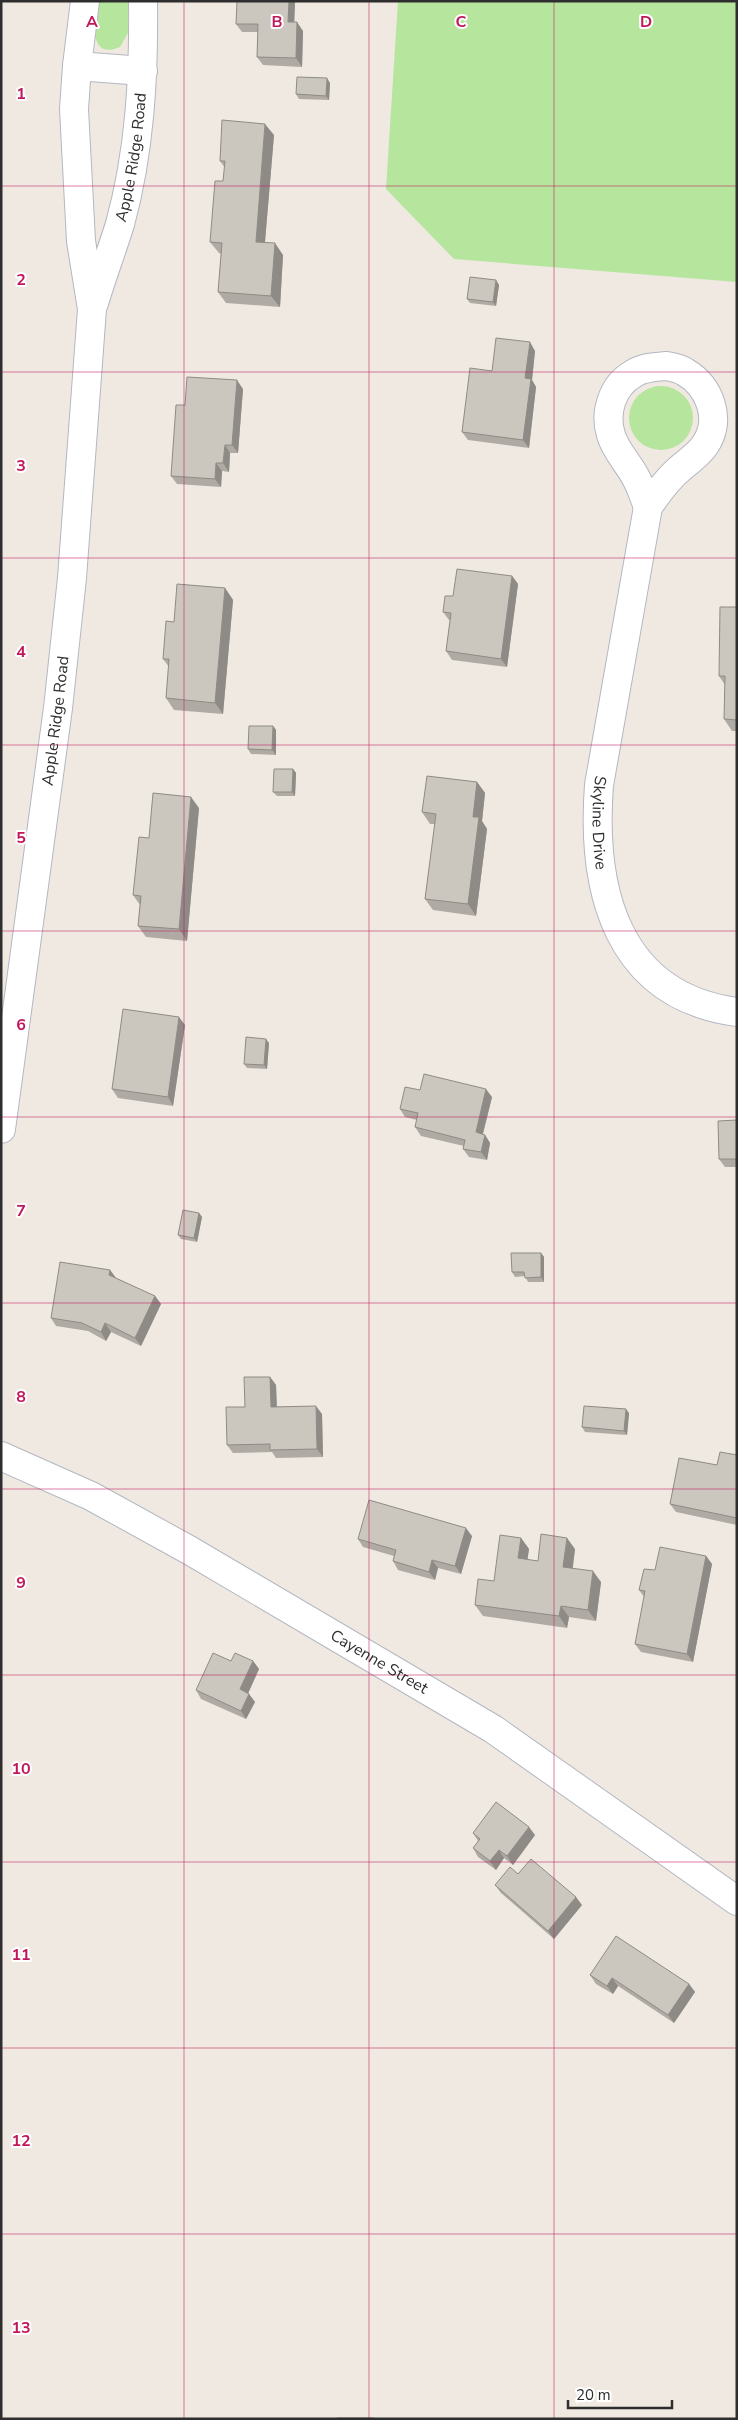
<svg xmlns="http://www.w3.org/2000/svg" width="738" height="2420" font-family="'Nunito Sans',sans-serif">
<style>
.green{fill:#b6e59e}
.lines{fill:none;stroke-linecap:round;stroke-linejoin:round}
.street-casing{stroke:#b4b7c1;stroke-width:30}
.street{stroke:#fff;stroke-width:28}
.wall{fill:#afaba4}
.shaded-wall{fill:#8e8b86}
.building{fill:#cbc7bf;stroke:#8e8b86}
.grid{fill:none;stroke:#c2185b;stroke-width:1;stroke-opacity:0.55}
.labels{text-anchor:middle;dominant-baseline:central;stroke-width:4;stroke-linejoin:round;paint-order:stroke}
.street-label{font-size:16px;fill:#2e2e2e;stroke:#fff}
.grid-label{font-size:16px;text-anchor:middle;font-weight:bold;fill:#c2185b;stroke:#fff;stroke-width:4;stroke-linejoin:round;paint-order:stroke}
</style>
<rect width="100%" height="100%" fill="#efe9e1"/>
<!-- green -->
<path class="green" d="M 96,1 L 128,1 L 128,33 L 120,47 C 87,61 95,19 96,1 Z
M 398,1 L 737,1 L 737,282 L 454,259 L 386,189 Z
M629 418a32 32 0 1 1 64 0a32 32 0 1 1-64 0Z"/>
<g class="lines">
<defs>
<g id="street">
<path d="M 77,66 L 143,71"/>
<path id="s1" d="M 94,303 C 102,276 112,250 120,224 C 140,151 144,76 143,1"/>
<path d="M 666,366 C 672,367 679,368 685,372 C 709,386 723,419 705,445 C 699,454 691,459 683,466 C 669,477 658,492 648,507 C 644,497 641,487 636,478 C 629,464 615,450 611,435 C 604,413 612,386 633,374 C 643,367 655,367 666,366 Z"/>
<path id="s2" d="M 648,507 L 599,785 C 591,889 616,996 737,1012"/>
<path id="s3" d="M 1,1129 L 58,708 L 72,578 L 92,309 L 81,241 L 74,109 L 77,66 L 85,1"/>
<path id="s4" d="M 1,1456 L 91,1496 L 189,1550 L 493,1729 L 737,1901"/>
</g>
</defs>
<!-- street casing -->
<use href="#street" class="street-casing"/>
<!-- street -->
<use href="#street" class="street"/>
</g>
<!-- wall -->
<path class="wall" d="M 295,1 L 294,22 L 303,31 L 302,67 L 263,65 L 257,57 L 258,32 L 242,32 L 236,24 Z
M 330,83 L 329,100 L 299,99 L 296,94 Z
M 274,135 L 265,242 L 283,255 L 280,307 L 226,303 L 218,292 L 221,254 L 219,253 L 210,242 L 223,181 L 225,168 L 220,161 Z
M 496,280 L 499,285 L 496,306 L 470,303 L 467,299 Z
M 535,351 L 532,380 L 536,387 L 529,448 L 468,440 L 462,432 L 492,371 Z
M 243,389 L 238,453 L 230,453 L 229,472 L 222,471 L 221,487 L 177,484 L 171,476 L 185,405 Z
M 512,576 L 518,584 L 507,667 L 452,660 L 446,651 L 450,620 L 449,620 L 443,612 L 453,596 Z
M 225,588 L 233,600 L 223,714 L 174,710 L 166,698 L 169,667 L 163,659 L 174,622 Z
M 737,607 L 737,731 L 732,731 L 724,719 L 725,685 L 719,676 Z
M 273,726 L 276,730 L 276,755 L 251,754 L 248,749 Z
M 293,769 L 296,773 L 295,796 L 277,796 L 273,792 Z
M 477,782 L 485,793 L 482,821 L 487,829 L 476,916 L 433,910 L 425,899 L 435,824 L 430,824 L 422,812 Z
M 199,808 L 187,941 L 146,937 L 138,926 L 140,905 L 133,895 Z
M 185,1025 L 173,1106 L 118,1098 L 112,1089 Z
M 269,1043 L 267,1069 L 247,1068 L 244,1064 Z
M 420,1090 L 492,1097 L 483,1134 L 485,1135 L 490,1143 L 487,1160 L 469,1157 L 463,1149 L 464,1146 L 421,1136 L 415,1127 L 417,1120 L 405,1117 L 400,1109 Z
M 737,1120 L 737,1167 L 725,1167 L 719,1159 Z
M 199,1213 L 202,1217 L 197,1242 L 181,1239 L 178,1235 Z
M 541,1253 L 544,1257 L 544,1282 L 528,1282 L 525,1276 L 515,1277 L 512,1272 Z
M 110,1270 L 116,1278 L 155,1296 L 161,1304 L 141,1346 L 111,1332 L 106,1341 L 88,1331 L 56,1326 L 51,1318 Z
M 270,1377 L 276,1385 L 277,1407 L 322,1414 L 323,1457 L 276,1458 L 272,1452 L 233,1453 L 227,1445 L 245,1407 Z
M 629,1413 L 627,1435 L 585,1432 L 582,1427 Z
M 737,1455 L 737,1525 L 676,1512 L 670,1504 L 717,1465 Z
M 472,1536 L 461,1574 L 438,1568 L 435,1580 L 398,1570 L 393,1561 L 394,1556 L 363,1547 L 358,1539 Z
M 521,1538 L 529,1549 L 527,1560 L 538,1561 L 575,1549 L 573,1568 L 601,1582 L 596,1621 L 569,1617 L 567,1628 L 483,1616 L 475,1605 L 494,1581 Z
M 706,1556 L 712,1564 L 693,1662 L 641,1652 L 635,1644 L 644,1597 L 639,1590 L 655,1570 Z
M 231,1661 L 253,1661 L 259,1669 L 248,1693 L 255,1702 L 246,1719 L 201,1699 L 196,1690 Z
M 473,1833 L 535,1835 L 513,1865 L 504,1858 L 496,1870 L 478,1857 L 473,1848 L 478,1841 Z
M 518,1874 L 582,1905 L 554,1939 L 501,1893 L 495,1885 Z
M 590,1975 L 689,1984 L 695,1992 L 674,2023 L 618,1986 L 613,1994 L 596,1984 Z"/>
<!-- shaded-wall -->
<path class="shaded-wall" d="M 289,1 L 295,1 L 294,30 L 288,22 Z
M 297,22 L 303,31 L 302,67 L 296,58 Z
M 327,78 L 330,83 L 329,100 L 326,96 Z
M 265,124 L 274,135 L 264,253 L 256,242 Z
M 275,243 L 283,255 L 280,307 L 271,296 Z
M 496,280 L 499,285 L 496,306 L 493,302 Z
M 530,342 L 535,351 L 532,380 L 536,387 L 529,448 L 523,440 L 525,378 Z
M 237,380 L 243,389 L 238,453 L 232,445 Z
M 225,445 L 230,453 L 229,472 L 223,463 Z
M 216,463 L 222,471 L 221,487 L 215,479 Z
M 512,576 L 518,584 L 507,667 L 501,659 Z
M 225,588 L 233,600 L 223,714 L 215,703 Z
M 273,726 L 276,730 L 276,755 L 272,750 Z
M 293,769 L 296,773 L 295,796 L 292,792 Z
M 477,782 L 485,793 L 482,821 L 487,829 L 476,916 L 468,904 L 473,817 Z
M 191,797 L 199,808 L 187,941 L 179,929 Z
M 179,1017 L 185,1025 L 173,1106 L 168,1097 Z
M 266,1039 L 269,1043 L 267,1069 L 264,1065 Z
M 486,1089 L 492,1097 L 481,1141 L 476,1132 Z
M 485,1135 L 490,1143 L 487,1160 L 481,1152 Z
M 199,1213 L 202,1217 L 197,1242 L 194,1238 Z
M 541,1253 L 544,1257 L 544,1282 L 541,1277 Z
M 110,1270 L 116,1278 L 109,1275 Z
M 155,1296 L 161,1304 L 141,1346 L 135,1338 Z
M 105,1323 L 111,1332 L 106,1341 L 101,1332 Z
M 270,1377 L 276,1385 L 277,1415 L 271,1407 Z
M 316,1406 L 322,1414 L 323,1457 L 317,1449 Z
M 626,1409 L 629,1413 L 627,1435 L 624,1431 Z
M 466,1528 L 472,1536 L 461,1574 L 455,1566 Z
M 521,1538 L 529,1549 L 526,1570 L 518,1558 Z
M 567,1538 L 575,1549 L 571,1578 L 563,1567 Z
M 706,1556 L 712,1564 L 693,1662 L 687,1654 Z
M 432,1560 L 438,1568 L 435,1580 L 429,1572 Z
M 593,1571 L 601,1582 L 596,1621 L 588,1610 Z
M 561,1606 L 569,1617 L 567,1628 L 559,1616 Z
M 253,1661 L 259,1669 L 246,1698 L 240,1689 Z
M 249,1694 L 255,1702 L 246,1719 L 241,1711 Z
M 529,1827 L 535,1835 L 513,1865 L 507,1856 Z
M 499,1850 L 504,1858 L 496,1870 L 490,1861 Z
M 576,1897 L 582,1905 L 554,1939 L 548,1931 Z
M 612,1978 L 618,1986 L 613,1994 L 607,1986 Z
M 689,1984 L 695,1992 L 674,2023 L 668,2015 Z"/>
<!-- building -->
<path class="building" d="M 237,1 L 289,1 L 288,22 L 297,22 L 296,58 L 257,57 L 258,24 L 236,24 Z
M 297,77 L 327,78 L 326,96 L 296,94 Z
M 222,120 L 265,124 L 256,242 L 275,243 L 271,296 L 218,292 L 222,243 L 210,242 L 215,181 L 223,181 L 225,161 L 220,161 Z
M 470,277 L 496,280 L 493,302 L 467,299 Z
M 496,338 L 530,342 L 525,378 L 531,379 L 523,440 L 462,432 L 470,368 L 492,371 Z
M 187,377 L 237,380 L 232,445 L 225,445 L 223,463 L 216,463 L 215,479 L 171,476 L 176,405 L 185,405 Z
M 457,569 L 512,576 L 501,659 L 446,651 L 451,613 L 443,612 L 445,596 L 453,596 Z
M 177,584 L 225,588 L 215,703 L 166,698 L 169,659 L 163,659 L 166,621 L 174,622 Z
M 720,607 L 737,607 L 737,720 L 724,719 L 725,676 L 719,676 Z
M 249,726 L 273,726 L 272,750 L 248,749 Z
M 274,769 L 293,769 L 292,792 L 273,792 Z
M 427,776 L 477,782 L 473,817 L 479,817 L 468,904 L 425,899 L 436,814 L 422,812 Z
M 153,793 L 191,797 L 179,929 L 138,926 L 141,896 L 133,895 L 139,837 L 149,838 Z
M 123,1009 L 179,1017 L 168,1097 L 112,1089 Z
M 246,1037 L 266,1039 L 264,1065 L 244,1064 Z
M 424,1074 L 486,1089 L 476,1132 L 485,1135 L 481,1152 L 463,1149 L 465,1140 L 415,1127 L 418,1113 L 400,1109 L 405,1087 L 420,1090 Z
M 737,1120 L 737,1159 L 719,1159 L 718,1121 Z
M 183,1210 L 199,1213 L 194,1238 L 178,1235 Z
M 511,1253 L 541,1253 L 541,1277 L 525,1278 L 524,1272 L 512,1272 Z
M 60,1262 L 110,1270 L 109,1275 L 155,1296 L 135,1338 L 105,1323 L 101,1332 L 82,1323 L 51,1318 Z
M 244,1377 L 270,1377 L 271,1407 L 316,1406 L 317,1449 L 270,1450 L 270,1444 L 227,1445 L 226,1407 L 245,1407 Z
M 584,1406 L 626,1409 L 624,1431 L 582,1427 Z
M 720,1452 L 737,1455 L 737,1518 L 670,1504 L 679,1458 L 717,1465 Z
M 369,1500 L 466,1528 L 455,1566 L 432,1560 L 429,1572 L 393,1561 L 396,1550 L 358,1539 Z
M 541,1534 L 567,1538 L 563,1567 L 593,1571 L 588,1610 L 561,1606 L 559,1616 L 475,1605 L 478,1579 L 494,1581 L 500,1535 L 521,1538 L 518,1558 L 538,1561 Z
M 660,1547 L 706,1556 L 687,1654 L 635,1644 L 645,1591 L 639,1590 L 644,1569 L 655,1570 Z
M 213,1653 L 231,1661 L 235,1653 L 253,1661 L 240,1689 L 249,1694 L 241,1711 L 196,1690 Z
M 496,1802 L 529,1827 L 507,1856 L 499,1850 L 490,1861 L 473,1848 L 480,1839 L 473,1833 Z
M 531,1859 L 576,1897 L 548,1931 L 495,1885 L 510,1867 L 518,1874 Z
M 616,1936 L 689,1984 L 668,2015 L 612,1978 L 607,1986 L 590,1975 Z
M 337,2418 L 374,2418 L 374,2419 L 337,2419 Z"/>
<!-- grid -->
<path class="grid" d="M 184,1 L 184,2419M 369,1 L 369,2419M 554,1 L 554,2419M 1,186 L 737,186M 1,372 L 737,372M 1,558 L 737,558M 1,745 L 737,745M 1,931 L 737,931M 1,1117 L 737,1117M 1,1303 L 737,1303M 1,1489 L 737,1489M 1,1675 L 737,1675M 1,1862 L 737,1862M 1,2048 L 737,2048M 1,2234 L 737,2234"/>
<g class="labels">
<!-- street labels -->
<g class="street-label">
<text stroke="none"><textPath href="#s1" startOffset="151">Apple Ridge Road</textPath></text>
<text stroke="none"><textPath href="#s3" startOffset="412">Apple Ridge Road</textPath></text>
<text stroke="none"><textPath href="#s2" startOffset="320">Skyline Drive</textPath></text>
<text stroke="none"><textPath href="#s4" startOffset="431">Cayenne Street</textPath></text>
</g>
</g>
<g class="grid-label">
<text x="92" y="27">A</text>
<text x="277" y="27">B</text>
<text x="461" y="27">C</text>
<text x="646" y="27">D</text>
<text x="21" y="99">1</text>
<text x="21" y="285">2</text>
<text x="21" y="471">3</text>
<text x="21" y="657">4</text>
<text x="21" y="843">5</text>
<text x="21" y="1030">6</text>
<text x="21" y="1216">7</text>
<text x="21" y="1402">8</text>
<text x="21" y="1588">9</text>
<text x="21" y="1774">10</text>
<text x="21" y="1960">11</text>
<text x="21" y="2146">12</text>
<text x="21" y="2333">13</text>
</g>
<!-- border -->
<rect width="738" height="2420" fill="none" stroke="#2e2e2e" stroke-width="5"/>
<!-- scale -->
<path d="M568 2400v8h104v-8" fill="none" stroke="#2e2e2e" stroke-width="2.5"/>
<text x="576" y="2400" font-size="15" fill="#2e2e2e" stroke="#ffffff" stroke-width="4" paint-order="stroke">20 m</text>
</svg>
